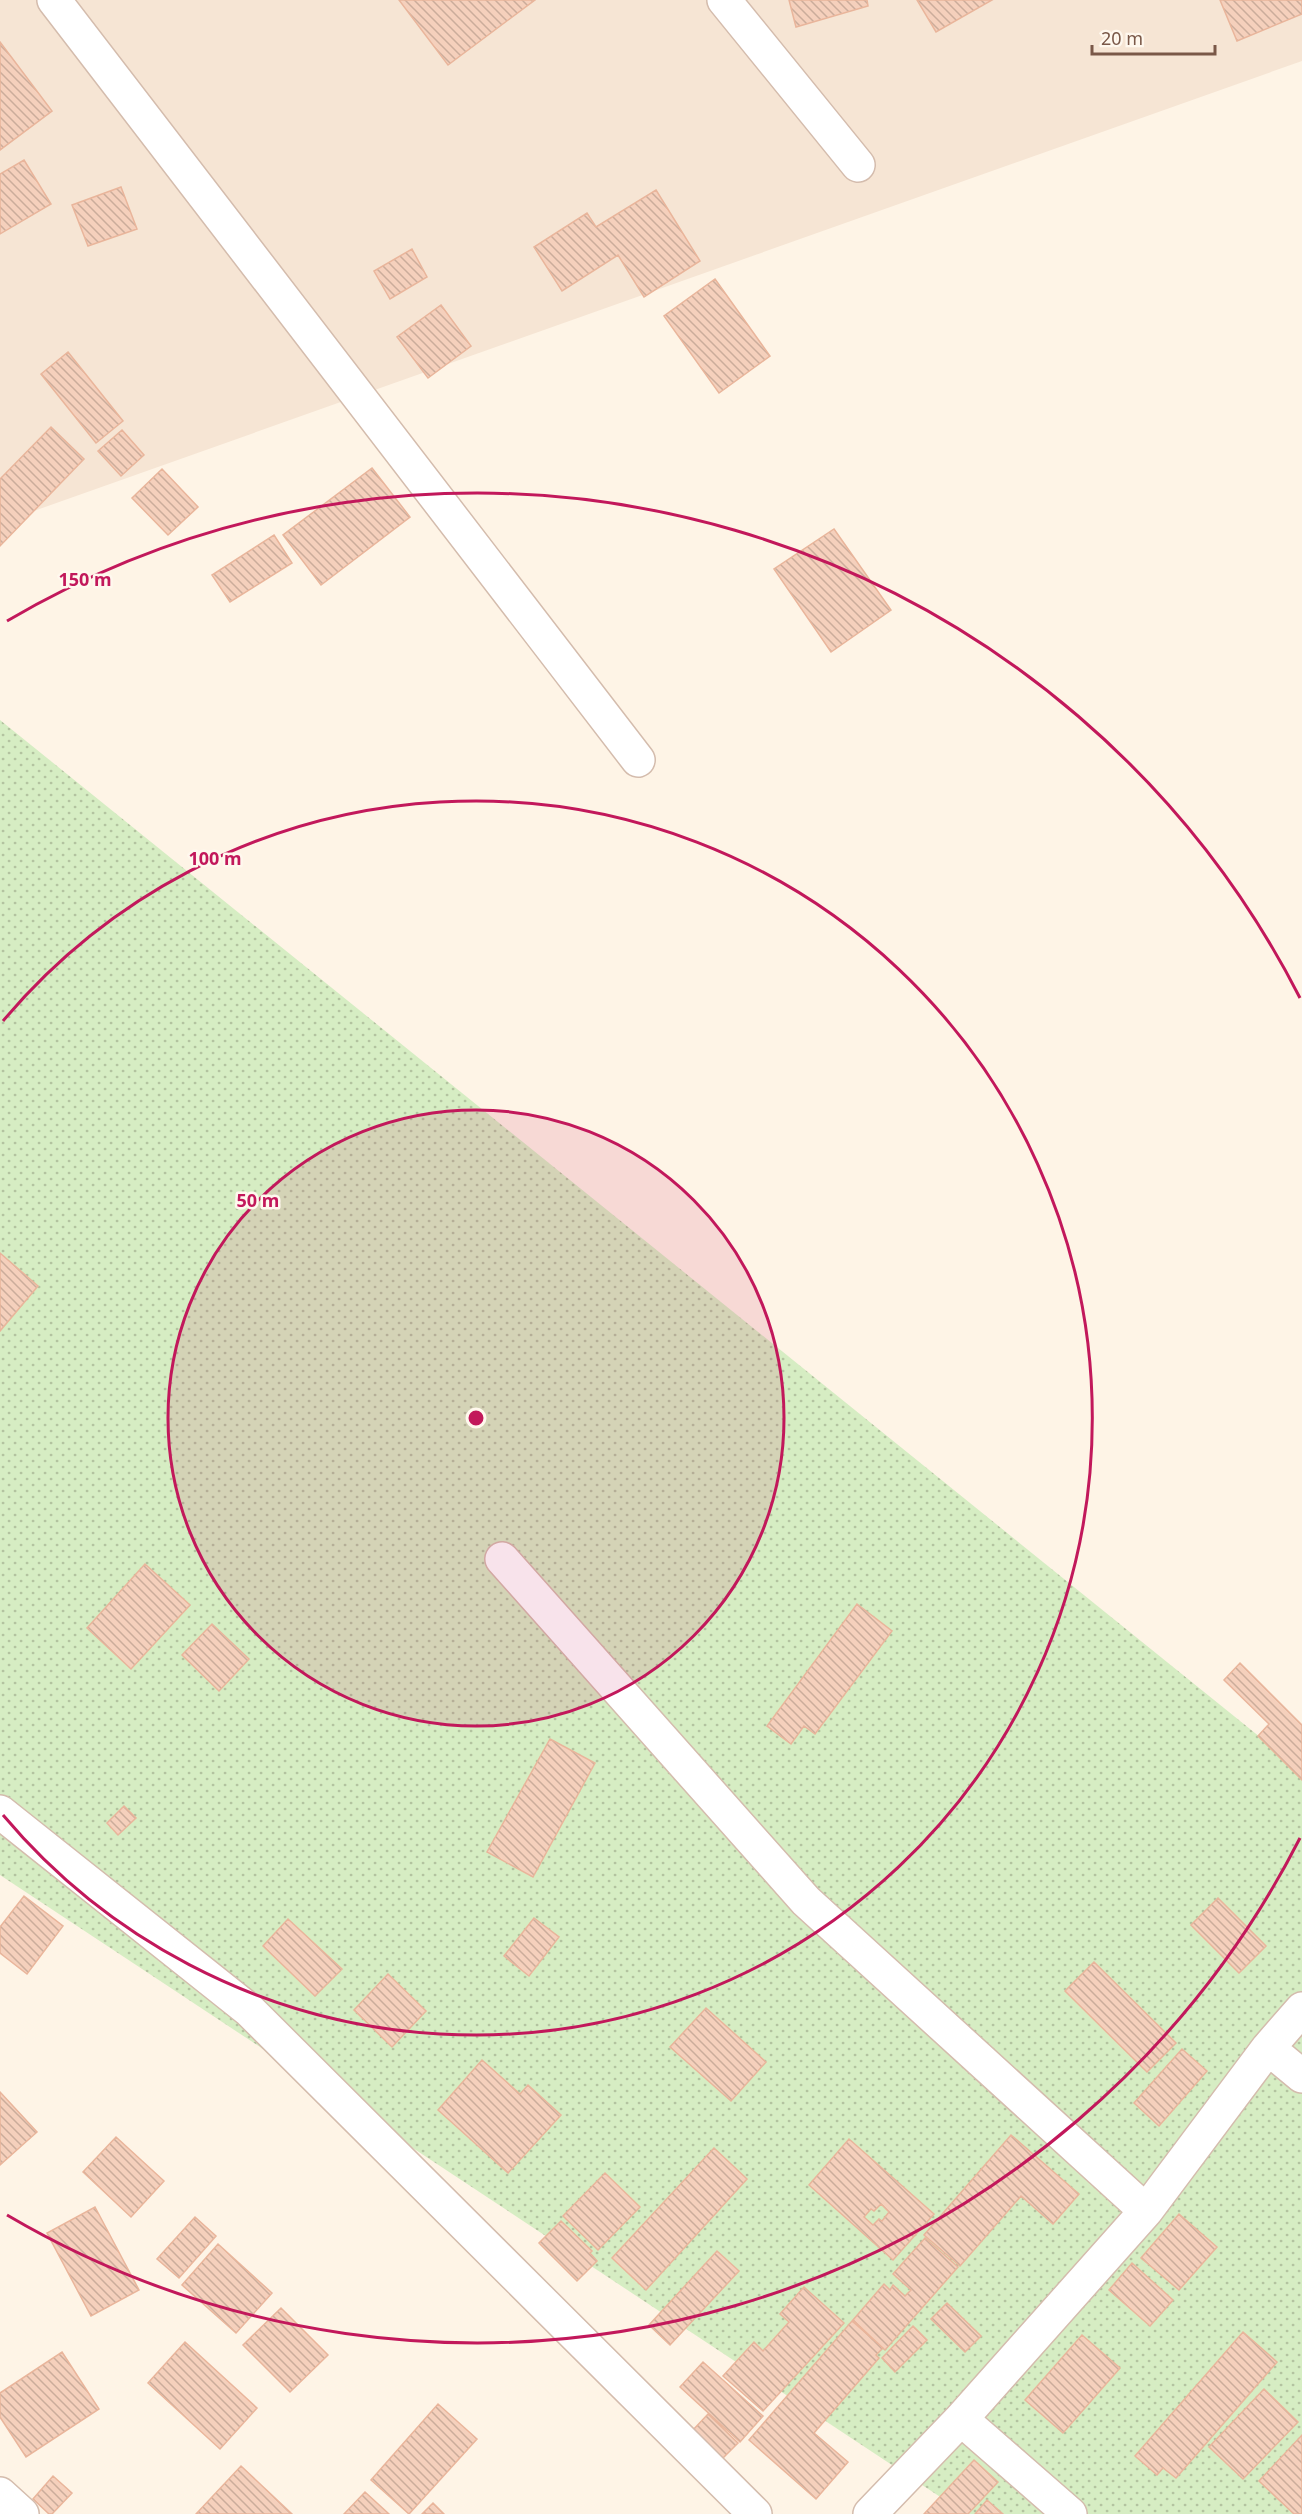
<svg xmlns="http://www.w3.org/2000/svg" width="1302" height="2514" font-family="'Noto Sans',sans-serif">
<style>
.residential{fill:#f6e5d4}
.grass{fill:url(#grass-dots)}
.building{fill:url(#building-back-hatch);stroke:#e9b59b;stroke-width:1.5;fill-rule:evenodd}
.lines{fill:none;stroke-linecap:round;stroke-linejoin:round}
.minor-casing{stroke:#d4bcad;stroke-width:36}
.minor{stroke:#fff;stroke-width:33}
.ring{fill:none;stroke:#c2185b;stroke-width:3}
.centre{fill:#c2185b;stroke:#fff8ee;stroke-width:3}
.ring-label{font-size:18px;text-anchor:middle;font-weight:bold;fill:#c2185b;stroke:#fff8ee;stroke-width:5;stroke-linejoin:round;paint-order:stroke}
</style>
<defs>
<pattern id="grass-dots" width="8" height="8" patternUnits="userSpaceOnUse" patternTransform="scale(1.5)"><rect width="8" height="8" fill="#d6edc3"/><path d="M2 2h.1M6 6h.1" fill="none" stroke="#b3c3a0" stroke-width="1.8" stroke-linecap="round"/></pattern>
<pattern id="building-back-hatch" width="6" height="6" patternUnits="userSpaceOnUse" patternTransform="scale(1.5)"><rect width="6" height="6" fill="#f5d0bc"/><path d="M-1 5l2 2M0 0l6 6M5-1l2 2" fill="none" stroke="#cbac9b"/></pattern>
</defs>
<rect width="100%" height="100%" fill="#fef4e6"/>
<!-- residential -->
<path class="residential" d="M 0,0 L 1302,0 L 1302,61 L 0,523 Z"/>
<!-- grass -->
<path class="grass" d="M 0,720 L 1302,1771 L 1302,2514 L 966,2514 L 0,1875 Z"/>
<!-- building -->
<path class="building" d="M 399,0 L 535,0 L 448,65 Z
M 789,0 L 867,0 L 868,6 L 796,27 Z
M 917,0 L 992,0 L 936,32 Z
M 1220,0 L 1302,0 L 1302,14 L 1237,41 Z
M 0,42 L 52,111 L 0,150 Z
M 24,160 L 51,204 L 0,234 L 0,174 Z
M 121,187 L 137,229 L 88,246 L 72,205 Z
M 656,190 L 700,261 L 644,297 L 618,255 L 562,291 L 534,247 L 587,213 L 596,227 Z
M 412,249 L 427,277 L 390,299 L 374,271 Z
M 715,279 L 770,356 L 719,393 L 664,316 Z
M 441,305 L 471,346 L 428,378 L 397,337 Z
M 68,352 L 123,421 L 96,443 L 41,374 Z
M 51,427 L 84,459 L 0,546 L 0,479 Z
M 122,430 L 144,455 L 121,476 L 98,451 Z
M 372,468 L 410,517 L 321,585 L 283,535 Z
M 162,469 L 198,507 L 168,535 L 132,498 Z
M 834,529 L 891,610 L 831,652 L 774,569 Z
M 274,535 L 292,563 L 230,602 L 212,575 Z
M 0,1253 L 38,1286 L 0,1331 Z
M 145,1564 L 190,1605 L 131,1669 L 87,1628 Z
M 857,1604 L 892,1631 L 815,1734 L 804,1726 L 791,1744 L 767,1726 Z
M 212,1624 L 249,1659 L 219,1691 L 182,1655 Z
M 1240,1663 L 1302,1725 L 1302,1780 L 1258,1736 L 1269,1724 L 1224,1680 Z
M 550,1739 L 595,1763 L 533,1877 L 487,1852 Z
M 124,1806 L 136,1818 L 118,1835 L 107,1823 Z
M 24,1896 L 63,1926 L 27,1974 L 0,1953 L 0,1927 Z
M 1218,1898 L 1266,1946 L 1239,1973 L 1191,1925 Z
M 534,1918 L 559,1937 L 529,1976 L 504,1956 Z
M 288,1919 L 342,1969 L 315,1996 L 263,1946 Z
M 1094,1962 L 1176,2043 L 1147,2072 L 1065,1991 Z
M 388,1974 L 426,2011 L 392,2047 L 354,2010 Z
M 706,2008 L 766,2062 L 731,2101 L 670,2047 Z
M 1182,2049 L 1207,2071 L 1159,2126 L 1134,2103 Z
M 482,2060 L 520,2094 L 528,2085 L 561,2115 L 508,2173 L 438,2110 Z
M 0,2092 L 37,2132 L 0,2165 Z
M 1011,2135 L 1079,2194 L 1053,2224 L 1021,2196 L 960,2266 L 924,2235 Z
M 116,2137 L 164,2181 L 131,2217 L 83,2172 Z
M 849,2139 L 934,2214 L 893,2260 L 809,2185 ZM 881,2204 L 889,2212 L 882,2221 L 879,2219 L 873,2225 L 864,2217 L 871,2209 L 874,2211 Z
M 714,2148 L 747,2179 L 646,2290 L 612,2258 Z
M 605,2173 L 640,2207 L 598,2250 L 563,2216 Z
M 95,2207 L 139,2290 L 91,2316 L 47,2233 Z
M 1179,2214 L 1217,2247 L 1179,2290 L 1141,2258 Z
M 195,2217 L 216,2236 L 179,2278 L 157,2259 Z
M 561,2221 L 592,2251 L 590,2253 L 597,2261 L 577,2281 L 539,2243 Z
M 925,2238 L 958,2267 L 885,2350 L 853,2320 L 884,2284 L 890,2290 L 893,2285 L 905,2296 L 911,2290 L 893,2274 Z
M 218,2244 L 272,2293 L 236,2333 L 182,2285 Z
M 717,2251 L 739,2271 L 670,2345 L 649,2325 Z
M 1132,2263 L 1173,2300 L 1150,2326 L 1109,2290 Z
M 804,2287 L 844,2323 L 763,2411 L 723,2376 L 754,2342 L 763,2351 L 789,2322 L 780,2314 Z
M 947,2303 L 981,2336 L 965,2352 L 931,2319 Z
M 281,2308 L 328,2355 L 290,2392 L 243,2345 Z
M 852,2321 L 883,2348 L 876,2355 L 879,2358 L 814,2433 L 848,2462 L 816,2499 L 749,2440 Z
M 913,2326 L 927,2340 L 895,2372 L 882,2358 Z
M 1243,2332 L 1277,2362 L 1176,2478 L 1163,2468 L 1157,2475 L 1135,2456 Z
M 1082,2335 L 1120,2368 L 1063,2433 L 1025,2400 Z
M 185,2342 L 257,2408 L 220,2449 L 148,2383 Z
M 62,2352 L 99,2409 L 26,2457 L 0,2417 L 0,2393 Z
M 703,2362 L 763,2416 L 740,2442 L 680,2387 Z
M 1264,2389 L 1298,2422 L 1243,2479 L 1209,2447 Z
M 438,2404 L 477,2439 L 409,2514 L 371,2480 Z
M 708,2414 L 738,2443 L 722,2459 L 692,2431 Z
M 1302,2435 L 1302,2514 L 1294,2514 L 1259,2481 Z
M 974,2460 L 998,2482 L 968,2514 L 924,2514 Z
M 241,2466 L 292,2514 L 196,2514 Z
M 53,2476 L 72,2493 L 52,2514 L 49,2514 L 33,2499 Z
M 365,2492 L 389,2514 L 344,2514 Z
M 987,2500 L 1003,2514 L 975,2514 Z
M 433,2503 L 444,2514 L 422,2514 Z"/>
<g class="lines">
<defs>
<path id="minor" d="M 54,0 L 638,760
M 724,0 L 858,165
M 502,1559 L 806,1901 L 1146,2211
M 0,1812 L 249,2010 L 755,2514
M 1268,2048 L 1302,2076
M 961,2419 L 1070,2514
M 0,2494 L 22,2514
M 870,2514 L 961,2419 L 1146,2211 L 1268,2048 L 1302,2009"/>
</defs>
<!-- minor casing -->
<use href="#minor" class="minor-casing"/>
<!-- minor -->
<use href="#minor" class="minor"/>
</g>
<!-- distance rings -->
<circle cx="476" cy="1418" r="308" fill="#c2185b" fill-opacity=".12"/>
<g class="ring">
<circle cx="476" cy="1418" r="308"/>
<path d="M3 1021A617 617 0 1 1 3 1815"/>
<path d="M1300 1838A925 925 0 0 1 7 2215M7 621A925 925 0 0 1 1300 998"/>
</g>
<circle cx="476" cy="1418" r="9" class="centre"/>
<g class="ring-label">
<text x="85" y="586">150 m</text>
<text x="215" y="865">100 m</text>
<text x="258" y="1207">50 m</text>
</g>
<!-- scale -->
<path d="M1092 45v9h123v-9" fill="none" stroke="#7a5848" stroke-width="3"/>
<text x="1101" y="45" font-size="18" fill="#7a5848" stroke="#fff8ee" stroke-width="4.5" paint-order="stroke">20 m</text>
</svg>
